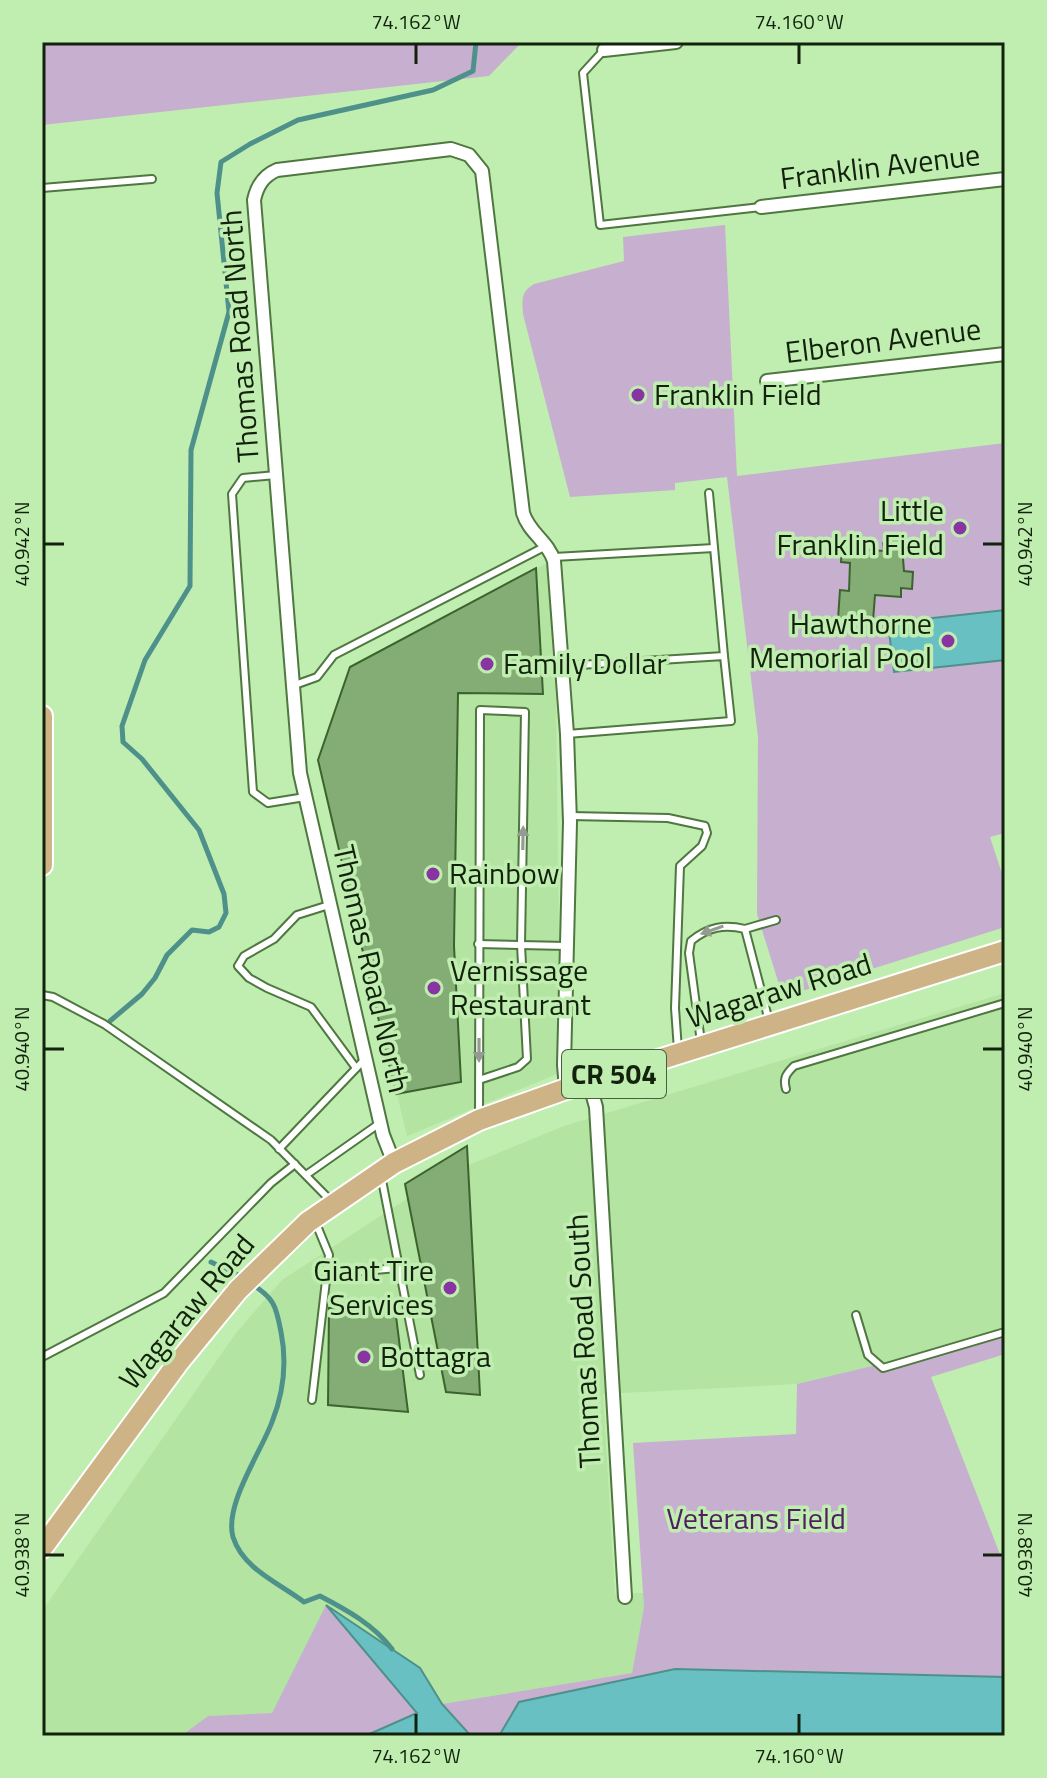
<svg xmlns="http://www.w3.org/2000/svg" width="1047" height="1778" viewBox="0 0 1047 1778" font-family="'Titillium Web',sans-serif">
  <style>
    .built { fill: #b3e4a1 }
    .green { fill: #c7afd0 }
    .water { fill: #68c0c2; stroke: #4e918b; stroke-width: 2 }
    .lines { fill: none; stroke-linecap: round; stroke-linejoin: round }
    .stream { stroke: #4e918b; stroke-width: 5 }
    .building { fill: #83ad74; stroke: #3c632d; stroke-width: 2 }
    .lane-casing { stroke: #4f7740; stroke-width: 10 }
    .street-casing { stroke: #4f7740; stroke-width: 16 }
    .primary-casing { stroke: #fff; stroke-width: 24 }
    .lane { stroke: #fff; stroke-width: 6 }
    .street { stroke: #fff; stroke-width: 12 }
    .primary { stroke: #ceb387; stroke-width: 20 }
    .oneway { fill: #949c92 }
    .ticks { fill: none; stroke: #12220c; stroke-width: 3 }
    .poi-dot { fill: #8834a2; stroke: #c0edb0; stroke-width: 3 }
    .labels { text-anchor: middle; stroke-width: 7; stroke-linejoin: round; paint-order: stroke }
    .shield { fill: #c0edb0; stroke: #465f3d; stroke-width: 2 }
    .shield-label { font-size: 28px; font-weight: bold; fill: #12220c }
    .street-label { font-size: 30px; fill: #12220c; stroke: #c0edb0 }
    .poi-label { font-size: 30px; fill: #12220c; stroke: #c0edb0; text-anchor: start }
    .park-label { font-size: 30px; fill: #4f1f5e; stroke: #c0edb0 }
    .neatline { fill: none; stroke: #12220c; stroke-width: 3 }
    .ticks-label { font-size: 20px; text-anchor: middle; fill: #12220c }
  </style>
  <rect width="100%" height="100%" fill="#c0edb0"/>
  <g class="built">
    <polygon points="547,563 556,698 559,945 557,1074 407,1136 318,760 350,667"/>
    <polygon points="1005,993 1005,1334 797,1384 603,1394 615,1594 643,1593 644,1607 632,1673 442,1704 420,1668 327,1606 272,1713 208,1716 181,1736 42,1736 42,1611 236,1333 282,1280 442,1176 564,1126"/>
  </g>
  <g class="green">
    <polygon points="42,42 522,42 489,76 42,125"/>
    <path d="M725,225l12,251 268,-33v390l-15,4 15,46v44l-222,70 -26,-83 1,-177 -31,-260 -52,6v7l-105,7 -47,-183c-1,-15 -2,-22 11,-30l90,-23 -1,-24z"/>
    <polygon points="1005,1334 1005,1354 931,1377 1005,1567 1005,1677 675,1669 519,1702 499,1736 471,1736 442,1704 632,1673 644,1607 633,1443 796,1434 797,1384"/>
    <polygon points="326,1605 418,1713 365,1736 181,1736 208,1716 272,1713"/>
  </g>
  <g class="water">
    <polygon points="1005,610 1005,660 894,672 888,623"/>
    <polygon points="326,1605 420,1668 442,1704 471,1736 365,1736 417,1713"/>
    <polygon points="675,1669 1005,1677 1005,1736 499,1736 519,1702"/>
  </g>
  <g class="lines">
    <g class="stream">
      <polyline points="110,1021 142,994 155,978 167,955 192,930 209,932 219,927 226,913 224,894 199,830 142,759 123,742 122,726 145,660 190,586 191,450 229,312 217,193 221,162 250,144 298,120 433,90 473,71 476,42"/>
      <polyline points="211,1262 242,1277"/>
      <path d="M250,1283c24,15 26,22 31,49 6,30 2,62 -9,90 -11,30 -48,83 -39,115 10,32 46,46 71,65l16,-6c27,14 54,29 72,53"/>
    </g>
  </g>
  <g class="building">
    <polygon points="901,533 904,571 913,572 912,589 901,588 901,597 875,595 873,621 838,619 840,590 849,591 850,563 841,562 842,548 884,551 883,543"/>
    <polygon points="536,568 543,694 458,693 454,946 461,1082 396,1094 318,760 350,667"/>
    <polygon points="467,1146 480,1395 446,1392 405,1184"/>
    <polygon points="394,1300 408,1412 328,1405 329,1308"/>
  </g>
  <g class="lines">
    <g class="lane-casing">
      <g id="lane">
        <polyline points="604,50 583,73 600,225 761,207"/>
        <polyline points="42,188 152,179"/>
        <polyline points="276,475 243,478 232,494 253,792 268,803 305,797"/>
        <polyline points="709,493 724,656"/>
        <polyline points="554,557 714,548"/>
        <polyline points="563,666 724,656 731,721 567,734"/>
        <polyline points="292,686 317,677 334,655 546,546"/>
        <polyline points="570,816 668,818 705,826 707,833 702,846 680,866 675,1008 678,1050"/>
        <polyline points="329,905 297,915 274,939 244,956 238,966 249,978 267,988 311,1007 356,1068"/>
        <polyline points="745,929 776,920"/>
        <polyline points="478,944 567,946"/>
        <polyline points="42,995 53,997 104,1024 271,1140 331,1201"/>
        <path d="M701,1042l-12,-89 2,-12c17,-14 33,-17 54,-12l24,92"/>
        <polyline points="479,1080 518,1067 527,1059 521,945 525,712 480,710 479,1117"/>
        <path d="M786,1089c-3,-11 0,-15 8,-23l211,-63"/>
        <polyline points="279,1149 365,1059"/>
        <polyline points="306,1175 380,1123"/>
        <polyline points="381,1175 420,1375"/>
        <polyline points="326,1274 398,1268"/>
        <polyline points="856,1315 868,1355 883,1368 1005,1332"/>
        <polyline points="42,1357 164,1293 271,1183 295,1164"/>
        <polyline points="312,1400 329,1255 315,1221"/>
      </g>
    </g>
    <g class="street-casing">
      <g id="street">
        <polyline points="604,50 676,42"/>
        <polyline points="761,207 1005,179"/>
        <polyline points="767,381 1005,354"/>
        <polyline points="589,1082 596,1107 625,1597"/>
        <path d="M394,1163l-11,-28 -83,-362 -46,-573c3,-14 9,-24 23,-30l174,-21 18,6 13,16 41,342c6,20 25,28 31,48l13,173 3,88 -6,243 2,24"/>
      </g>
    </g>
    <g class="primary-casing">
      <g id="primary">
        <polyline points="42,716 42,865"/>
        <polyline points="42,1548 178,1363 238,1290 308,1222 394,1163 479,1120 566,1089 1005,951"/>
      </g>
    </g>
    <use href="#lane" class="lane"/>
    <use href="#street" class="street"/>
    <use href="#primary" class="primary"/>
  </g>
  <defs><path id="oneway-solid" d="M-6-.8H1V-3.2L6.5 0L1 3.2V.8H-6Z" transform="scale(2)"/></defs>
  <g class="oneway">
    <use href="#oneway-solid" transform="translate(523 838) rotate(-89)"/>
    <use href="#oneway-solid" transform="translate(712 930) rotate(161)"/>
    <use href="#oneway-solid" transform="translate(479 1050) rotate(90)"/>
  </g>
  <path class="ticks" d="M416,44v20M799,44v20M44,544h20M983,544h20M44,1049h20M983,1049h20M44,1555h20M983,1555h20M416,1714v20M799,1714v20"/>
  <g class="poi-dot">
    <circle cx="638" cy="395" r="8"/>
    <circle cx="960" cy="528" r="8"/>
    <circle cx="948" cy="641" r="8"/>
    <circle cx="487" cy="664" r="8"/>
    <circle cx="433" cy="874" r="8"/>
    <circle cx="434" cy="988" r="8"/>
    <circle cx="450" cy="1288" r="8"/>
    <circle cx="364" cy="1357" r="8"/>
  </g>
  <g class="labels">
    <rect class="shield" x="562" y="1050" width="104" height="48" rx="6"/>
    <g class="shield-label">
      <text x="614" y="1084">CR 504</text>
    </g>
    <g class="street-label">
      <text transform="translate(880 167) rotate(-7)" y="10">Franklin Avenue</text>
      <text transform="translate(240 336) rotate(-94)" y="10">Thomas Road North</text>
      <text transform="translate(883 341) rotate(-7)" y="10">Elberon Avenue</text>
      <text transform="translate(371 969) rotate(77)" y="10">Thomas Road North</text>
      <text transform="translate(779 991) rotate(-17)" y="10">Wagaraw Road</text>
      <text transform="translate(187 1312) rotate(-50)" y="10">Wagaraw Road</text>
      <text transform="translate(584 1341) rotate(-93)" y="10">Thomas Road South</text>
    </g>
    <g class="poi-label">
      <text x="654" y="405">Franklin Field</text>
      <text x="944" y="521" text-anchor="end">Little<tspan x="944" dy="34">Franklin Field</tspan></text>
      <text x="932" y="634" text-anchor="end">Hawthorne<tspan x="932" dy="34">Memorial Pool</tspan></text>
      <text x="503" y="674">Family Dollar</text>
      <text x="449" y="884">Rainbow</text>
      <text x="450" y="981">Vernissage<tspan x="450" dy="34">Restaurant</tspan></text>
      <text x="434" y="1281" text-anchor="end">Giant Tire<tspan x="434" dy="34">Services</tspan></text>
      <text x="380" y="1367">Bottagra</text>
    </g>
    <g class="park-label">
      <text x="756" y="1529">Veterans Field</text>
    </g>
  </g>
  <rect width="1047" height="1778" fill="none" stroke="#c0edb0" stroke-width="88"/>
  <rect x="44" y="44" width="959" height="1690" class="neatline"/>
  <g class="ticks-label">
    <text x="416" y="29">74.162°W</text>
    <text x="799" y="29">74.160°W</text>
    <text transform="translate(22 544) rotate(-90)" y="7">40.942°N</text>
    <text transform="translate(1025 544) rotate(-90)" y="7">40.942°N</text>
    <text transform="translate(22 1049) rotate(-90)" y="7">40.940°N</text>
    <text transform="translate(1025 1049) rotate(-90)" y="7">40.940°N</text>
    <text transform="translate(22 1555) rotate(-90)" y="7">40.938°N</text>
    <text transform="translate(1025 1555) rotate(-90)" y="7">40.938°N</text>
    <text x="416" y="1763">74.162°W</text>
    <text x="799" y="1763">74.160°W</text>
  </g>
</svg>
